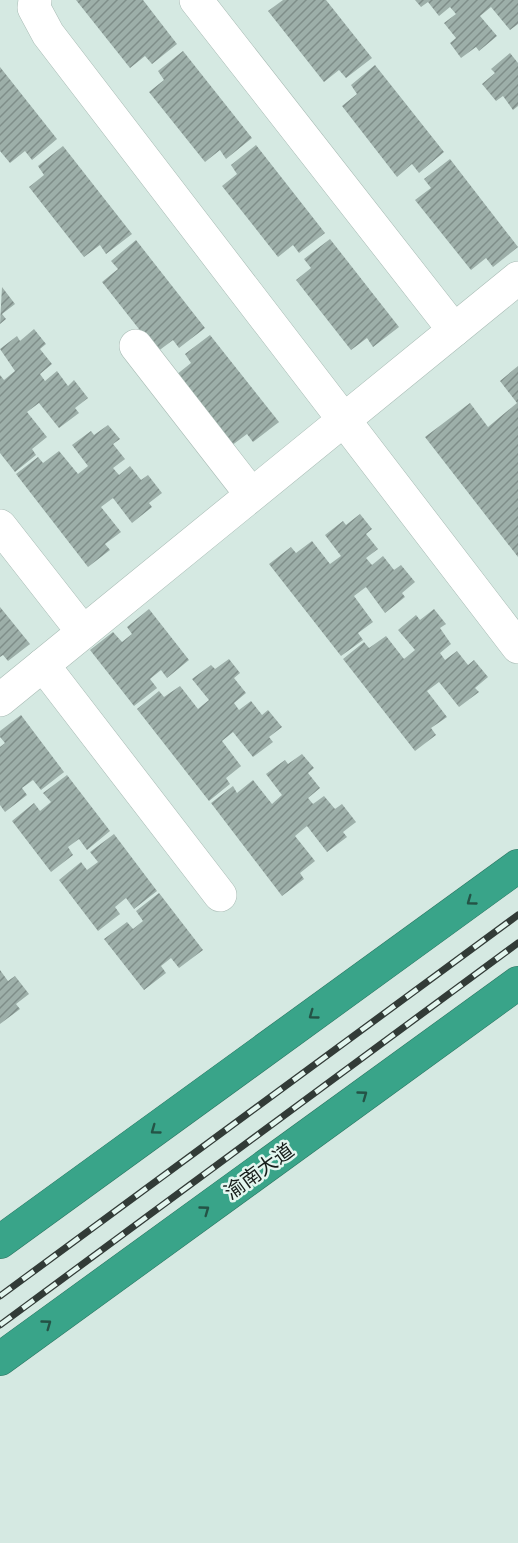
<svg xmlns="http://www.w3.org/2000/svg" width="518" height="1543" viewBox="0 0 518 1543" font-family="Lato,'Noto Sans SC',sans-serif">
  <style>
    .building { fill: url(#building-hatch) }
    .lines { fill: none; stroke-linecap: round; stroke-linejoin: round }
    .street-casing { stroke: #a8bbb4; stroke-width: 34 }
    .highway-casing { stroke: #2d7562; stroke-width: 34 }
    .street { stroke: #fff; stroke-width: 33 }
    .highway { stroke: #39a489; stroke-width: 33 }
    .rail-casing { stroke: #323b37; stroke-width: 7 }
    .rail { stroke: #e3f6ef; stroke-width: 4.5; stroke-dasharray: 14; stroke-linecap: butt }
    .oneway { stroke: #245346 }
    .labels { text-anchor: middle; stroke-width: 5; stroke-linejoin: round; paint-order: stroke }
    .street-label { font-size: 20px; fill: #161d1a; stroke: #e3f6ef }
  </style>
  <defs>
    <pattern id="building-hatch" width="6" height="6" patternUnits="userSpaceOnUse" patternTransform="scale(1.5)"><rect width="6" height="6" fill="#9dafa9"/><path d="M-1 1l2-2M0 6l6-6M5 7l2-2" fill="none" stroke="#7f8e89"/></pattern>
  </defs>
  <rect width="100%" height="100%" fill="#d5e9e2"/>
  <g class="building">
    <polygon points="76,0 143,0 177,44 152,64 145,56 130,68"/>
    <polygon points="283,0 326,0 372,58 346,78 339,70 324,82 268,11"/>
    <polygon points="415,0 518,0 518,24 510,30 491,7 480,16 497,36 479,51 476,47 461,58 450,43 456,38 444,23 456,14 450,7 439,16 428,2 421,7"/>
    <polygon points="183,51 252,138 226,159 220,150 205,162 149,92 164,80 158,71"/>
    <polygon points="510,53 518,63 518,106 513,110 503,96 496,101 482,84 495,73 491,69"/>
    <polygon points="375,65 444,152 419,173 412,164 397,177 342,106 357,94 351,85"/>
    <polygon points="0,67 57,139 32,160 25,151 10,163 0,151"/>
    <polygon points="256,145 325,233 299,253 293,245 278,257 222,186 237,174 231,165"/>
    <polygon points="63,146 132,234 106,254 100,245 84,257 29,187 44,175 38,166"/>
    <polygon points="450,159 518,247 493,267 486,258 471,270 415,200 431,188 424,179"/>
    <polygon points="330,239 399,327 373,347 367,338 351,350 296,280 311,268 304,259"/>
    <polygon points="136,240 205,328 179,348 173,340 157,352 102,282 118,269 111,261"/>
    <polygon points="2,287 15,304 2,314 6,319 0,324"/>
    <polygon points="34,329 46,344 40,349 52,364 40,374 45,381 57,371 68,386 74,380 88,398 75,408 79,413 59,428 39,403 27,412 47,437 32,449 36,455 15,472 0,453 0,375 4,380 15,371 0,349 17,336 20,341"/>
    <polygon points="210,335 279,422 253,442 247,434 231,446 176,375 191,363 185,354"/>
    <polygon points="518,366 518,557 425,437 470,403 488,427 517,403 500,381"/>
    <polygon points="108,425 120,439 113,444 125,459 113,468 119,475 130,466 141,480 148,475 162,493 149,503 152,507 132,523 113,498 101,507 121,532 105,544 110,550 88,567 16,474 38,457 43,463 59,451 78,474 88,466 72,445 91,431 94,435"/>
    <polygon points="360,514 372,529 366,534 378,549 366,558 372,565 383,556 394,570 401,565 415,582 402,593 405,597 385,613 366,587 354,596 373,622 358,633 363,640 341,656 269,564 291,547 296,553 312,541 330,564 341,556 325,535 343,521 346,525"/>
    <polygon points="0,607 30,644 8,661 3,655 0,657"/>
    <polygon points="149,609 189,660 167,678 161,670 150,679 157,688 134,706 90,650 113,632 122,642 132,634 127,627"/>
    <polygon points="434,609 446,624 440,628 451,644 440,653 445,660 457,651 468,665 474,660 488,677 475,688 479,692 459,707 439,682 427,691 447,717 431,728 436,735 415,751 343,659 364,642 369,648 386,636 404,659 415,650 398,630 416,615 420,620"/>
    <polygon points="229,659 240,673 234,678 246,693 234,703 239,710 251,701 262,715 268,710 282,727 269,737 273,742 253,757 233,732 222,741 241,766 226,778 230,784 209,801 137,709 159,691 164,697 180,686 198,709 209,700 192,679 211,665 215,669"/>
    <polygon points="21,715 64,772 41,790 33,780 22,788 27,795 5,812 0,805 0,747 5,743 0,737 0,731"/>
    <polygon points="302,754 314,768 308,773 320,788 308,798 313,804 324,796 335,809 342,804 356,822 343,832 347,837 327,852 307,826 295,836 315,861 300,873 304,879 282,896 211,803 233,786 237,793 253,780 272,804 282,795 266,774 285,760 288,764"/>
    <polygon points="67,775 110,831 87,850 79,839 68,847 73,855 51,872 12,821 34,803 40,811 51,802 43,793"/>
    <polygon points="114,834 157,891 134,909 126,898 115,907 120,914 98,931 59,880 81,862 87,870 98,862 90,852"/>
    <polygon points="159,893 203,950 179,968 171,958 161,966 166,973 144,990 104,939 127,922 133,929 143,921 136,911"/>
    <polygon points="0,970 8,981 15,976 29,994 16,1004 20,1009 0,1024"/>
  </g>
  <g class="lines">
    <g class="street-casing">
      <g id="street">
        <polyline points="35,0 34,8 48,34 518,647"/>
        <polyline points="196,0 454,330"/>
        <polyline points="136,346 251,494"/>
        <polyline points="0,526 83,632"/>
        <polyline points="43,665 220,895"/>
        <polyline points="0,700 518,278"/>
      </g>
    </g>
    <g class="highway-casing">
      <g id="highway">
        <polyline points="0,1242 518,866"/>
        <polyline points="0,1359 518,983"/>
      </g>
    </g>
    <use href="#street" class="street"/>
    <use href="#highway" class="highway"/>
    <g class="rail-casing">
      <g id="rail">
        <polyline points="0,1296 518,915"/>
        <polyline points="0,1325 518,943"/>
      </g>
    </g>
    <use href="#rail" class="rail"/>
  </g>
  <defs><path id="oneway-chevron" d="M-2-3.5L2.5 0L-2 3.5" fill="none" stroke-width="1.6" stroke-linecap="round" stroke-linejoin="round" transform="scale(1.5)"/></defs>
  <g class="oneway">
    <use href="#oneway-chevron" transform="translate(471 901) rotate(144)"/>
    <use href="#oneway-chevron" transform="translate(313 1015) rotate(144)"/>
    <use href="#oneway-chevron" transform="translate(363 1095) rotate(-36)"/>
    <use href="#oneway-chevron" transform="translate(155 1130) rotate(144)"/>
    <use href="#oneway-chevron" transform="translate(205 1210) rotate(-36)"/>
    <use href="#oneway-chevron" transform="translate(47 1324) rotate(-36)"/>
  </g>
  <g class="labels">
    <g class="street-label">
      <text transform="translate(259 1171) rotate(-36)" y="7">渝南大道</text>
    </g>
  </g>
</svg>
